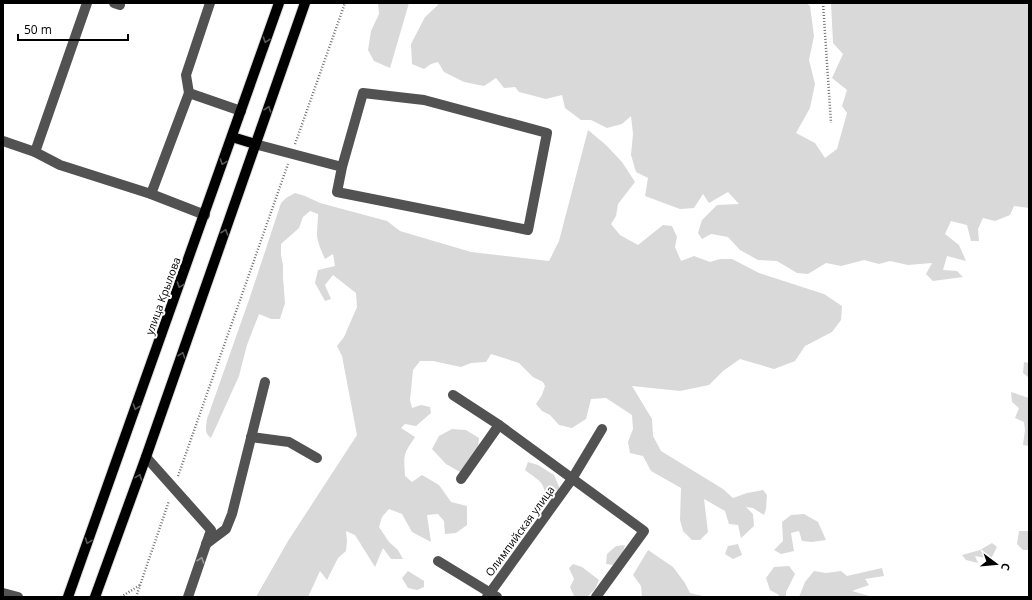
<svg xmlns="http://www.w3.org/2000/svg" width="1032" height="600" viewBox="0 0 1032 600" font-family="'Open Sans',sans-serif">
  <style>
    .green { fill: #d9d9d9 }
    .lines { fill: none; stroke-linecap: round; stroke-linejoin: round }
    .major-casing { stroke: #dbdbdb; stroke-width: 12 }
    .path { stroke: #747474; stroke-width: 2.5; stroke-dasharray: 1 2; stroke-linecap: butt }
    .minor { stroke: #525252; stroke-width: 10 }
    .major { stroke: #000; stroke-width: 10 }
    .oneway { stroke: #595959 }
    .oneway2 { stroke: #979797 }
    .labels { text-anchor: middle; stroke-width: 4; stroke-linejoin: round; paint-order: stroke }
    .street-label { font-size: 11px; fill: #000; stroke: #fff }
  </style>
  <rect width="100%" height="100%" fill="#fff"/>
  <g class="green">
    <polygon points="378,3 409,3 390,68 374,61 368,50 371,31 379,14"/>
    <polygon points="437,3 806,3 810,6 814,36 809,60 815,84 810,108 796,133 815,143 825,158 837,149 847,113 842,106 847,90 832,78 843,54 833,43 831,3 1029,3 1029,208 1014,206 1010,215 995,221 983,218 978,229 979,241 971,241 967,225 951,221 945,234 959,245 966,261 947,256 943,270 957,271 963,277 933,281 926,274 932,263 908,265 890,261 879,264 864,260 841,266 826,263 808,274 797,273 777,261 758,260 740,250 728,237 711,234 702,239 698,233 702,220 717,205 739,204 728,192 709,203 703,194 694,208 680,209 645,196 648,178 636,172 631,155 633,134 631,116 622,124 607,128 591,120 581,120 565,108 562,95 546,99 519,92 515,87 504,88 496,78 484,86 464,82 444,72 438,62 431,64 424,69 412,64 411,44 425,17 438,5"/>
    <path d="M588,130l18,15 16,17 13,20 -17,22 -2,12 -5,8 9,11 18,10 25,-20 9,1 5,11 -2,10 6,14 13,-5 16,6 10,-3h12l27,14 65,21 18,12 -1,14 -9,12 -27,14 -10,15 -21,8 -34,-10 -17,12 -14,14 -29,6 -48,-5 20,33 1,17 8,15 62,38 10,9 14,-5 16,-3 4,5 -1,14 -2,6 -11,-7 -7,-1 7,7 1,12 -13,12 -3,-13 -9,-1 -4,-13 -21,-12 4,33 -8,8h-8l-9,-9 -3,-11 1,-32 -30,-17 -8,-15 -13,-3 -2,-11 5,-13 -1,-14 -26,-17 -15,1 -5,20 -14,9 -13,-3 -9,-10 -8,-4 -6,-7 6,-9 3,-9 -2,-4 -10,-5 -14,-14 -28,-9 -5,8 -15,1 -10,4 -28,-6h-13l-7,9 -3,30 2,8 9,-3 9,2 1,6 -15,13 -11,-2 -4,4 14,9c-2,4 -5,7 -7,11 -6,8 -3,19 -3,28l7,6 10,-7 17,10 12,17 16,4v19l-11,8 -11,1 -1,-13 -6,-7 -11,1 4,27 -19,-10 -10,-18 -13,-5 -7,8 -3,10 10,15 9,8 5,9h-12l-8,-11 -8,19 -20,-32 -9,-4 1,10 -1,10 -8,7 -11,22 -7,-9 -12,26h-52l32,-56 69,-106 -15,-79 -5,-10 7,-9 13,-30 -1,-14 -23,-18 -8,10 6,14 -6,2 -10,-18 3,-13 17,-4 -2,-12 -8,5c-3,-7 -8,-17 -8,-25 0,-6 1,-13 1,-20l-8,-3 -7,6 -4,11 -18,16v11l2,10v13l2,25 -5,16h-9l-12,-5 -12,31 -8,31 -28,62c-7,-5 -5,-11 -4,-19l43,-122 31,-94 5,-5 9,-5 10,3 15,7 67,18 13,10 71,21 78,9 10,-20z"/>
    <polygon points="1024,362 1029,363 1029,378 1023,373"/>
    <polygon points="1011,392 1029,398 1029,446 1023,445 1025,430 1024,422 1015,418 1019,408 1012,402"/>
    <polygon points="452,429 466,430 479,438 478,449 460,472 446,464 432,449 439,436"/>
    <path d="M528,462l10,3 16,10 6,14 -9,14 -7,-1c-2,-4 1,-8 0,-13 -2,-9 -12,-13 -19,-19z"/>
    <polygon points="804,514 818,522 826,540 812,542 802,541 799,531 791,533 794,551 781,554 774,550 783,541 782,522 791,515"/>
    <polygon points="1019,531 1029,531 1029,550 1023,550 1017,544"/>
    <polygon points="992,543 997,547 991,559 975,556 978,563 966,560 962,555 980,550"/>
    <polygon points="738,544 742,555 733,559 725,554 728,546"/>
    <polygon points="625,545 623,552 613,565 606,564 607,554 616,546"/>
    <polygon points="648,550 673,567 685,583 690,593 707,597 642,597 641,586 633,575"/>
    <polygon points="573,564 582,567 599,580 595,589 587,597 574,596 570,587 574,579 569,568"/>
    <polygon points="789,566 795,574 786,592 786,597 778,597 779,595 770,590 766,578 774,567"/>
    <polygon points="882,568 884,576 865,579 869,585 852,591 873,597 799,597 805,582 814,571 826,573 841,571 847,576"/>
    <polygon points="408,571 424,581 424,587 417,590 408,588 402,578"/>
  </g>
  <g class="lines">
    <g class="major-casing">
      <g id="major">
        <polyline points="232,137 255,144"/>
        <polyline points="68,597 279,3"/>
        <polyline points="95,597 146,457 305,3"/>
      </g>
    </g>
    <g class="path">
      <polyline points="823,3 831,123"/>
      <polyline points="295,144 345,3"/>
      <polyline points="178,476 288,164"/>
      <polyline points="121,597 140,585"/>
      <polyline points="136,597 169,501"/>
    </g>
    <g class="minor">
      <polyline points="114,3 120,5"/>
      <polyline points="210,3 186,75 189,93 241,111"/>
      <polyline points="3,141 35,152 60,165 151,194 189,93"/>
      <polyline points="255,144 342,167 337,192 528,230 547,133 424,100 363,93 342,167"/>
      <polyline points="35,152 87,3"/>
      <polyline points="151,194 205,215"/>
      <polyline points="453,395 499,425 644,531 596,597"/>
      <polyline points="251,437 289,442 317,458"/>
      <polyline points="146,457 211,530 188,597"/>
      <polyline points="461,479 499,425"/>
      <polyline points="206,544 226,529 232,514 265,382"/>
      <polyline points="438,561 497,597"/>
      <polyline points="3,593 18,597"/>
      <polyline points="487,597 572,479 602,429"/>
    </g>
    <use href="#major" class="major"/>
  </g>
  <defs><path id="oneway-chevron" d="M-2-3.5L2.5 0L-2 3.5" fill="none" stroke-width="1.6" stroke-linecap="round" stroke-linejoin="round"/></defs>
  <g class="oneway">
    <use href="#oneway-chevron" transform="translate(266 40) rotate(109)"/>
    <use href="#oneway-chevron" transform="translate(268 109) rotate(-71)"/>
    <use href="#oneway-chevron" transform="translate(223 162) rotate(110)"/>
    <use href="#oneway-chevron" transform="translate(225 232) rotate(-71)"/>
    <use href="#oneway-chevron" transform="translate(180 285) rotate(110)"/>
    <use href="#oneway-chevron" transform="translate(182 355) rotate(-71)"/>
    <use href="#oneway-chevron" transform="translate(136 407) rotate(109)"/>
    <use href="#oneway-chevron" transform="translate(139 477) rotate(-70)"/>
    <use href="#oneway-chevron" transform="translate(88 541) rotate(110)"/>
  </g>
  <use class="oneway2" href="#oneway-chevron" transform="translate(201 560) rotate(-71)"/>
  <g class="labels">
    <g class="street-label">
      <text transform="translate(163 296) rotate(-70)" y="4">улица Крылова</text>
      <text transform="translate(520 531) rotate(-54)" y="4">Олимпийская улица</text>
    </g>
  </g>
  <rect width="1032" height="600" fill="none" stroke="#000000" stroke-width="8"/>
  <g transform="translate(996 564) rotate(106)" stroke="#ffffff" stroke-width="3" paint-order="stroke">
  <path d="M0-3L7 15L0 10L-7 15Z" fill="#000000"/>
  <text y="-6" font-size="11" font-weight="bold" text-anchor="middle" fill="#000000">С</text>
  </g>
  <path d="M18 34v6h110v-6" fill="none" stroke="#000000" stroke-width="2"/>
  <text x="24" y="34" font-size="12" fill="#000000" stroke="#ffffff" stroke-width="3" paint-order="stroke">50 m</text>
</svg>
